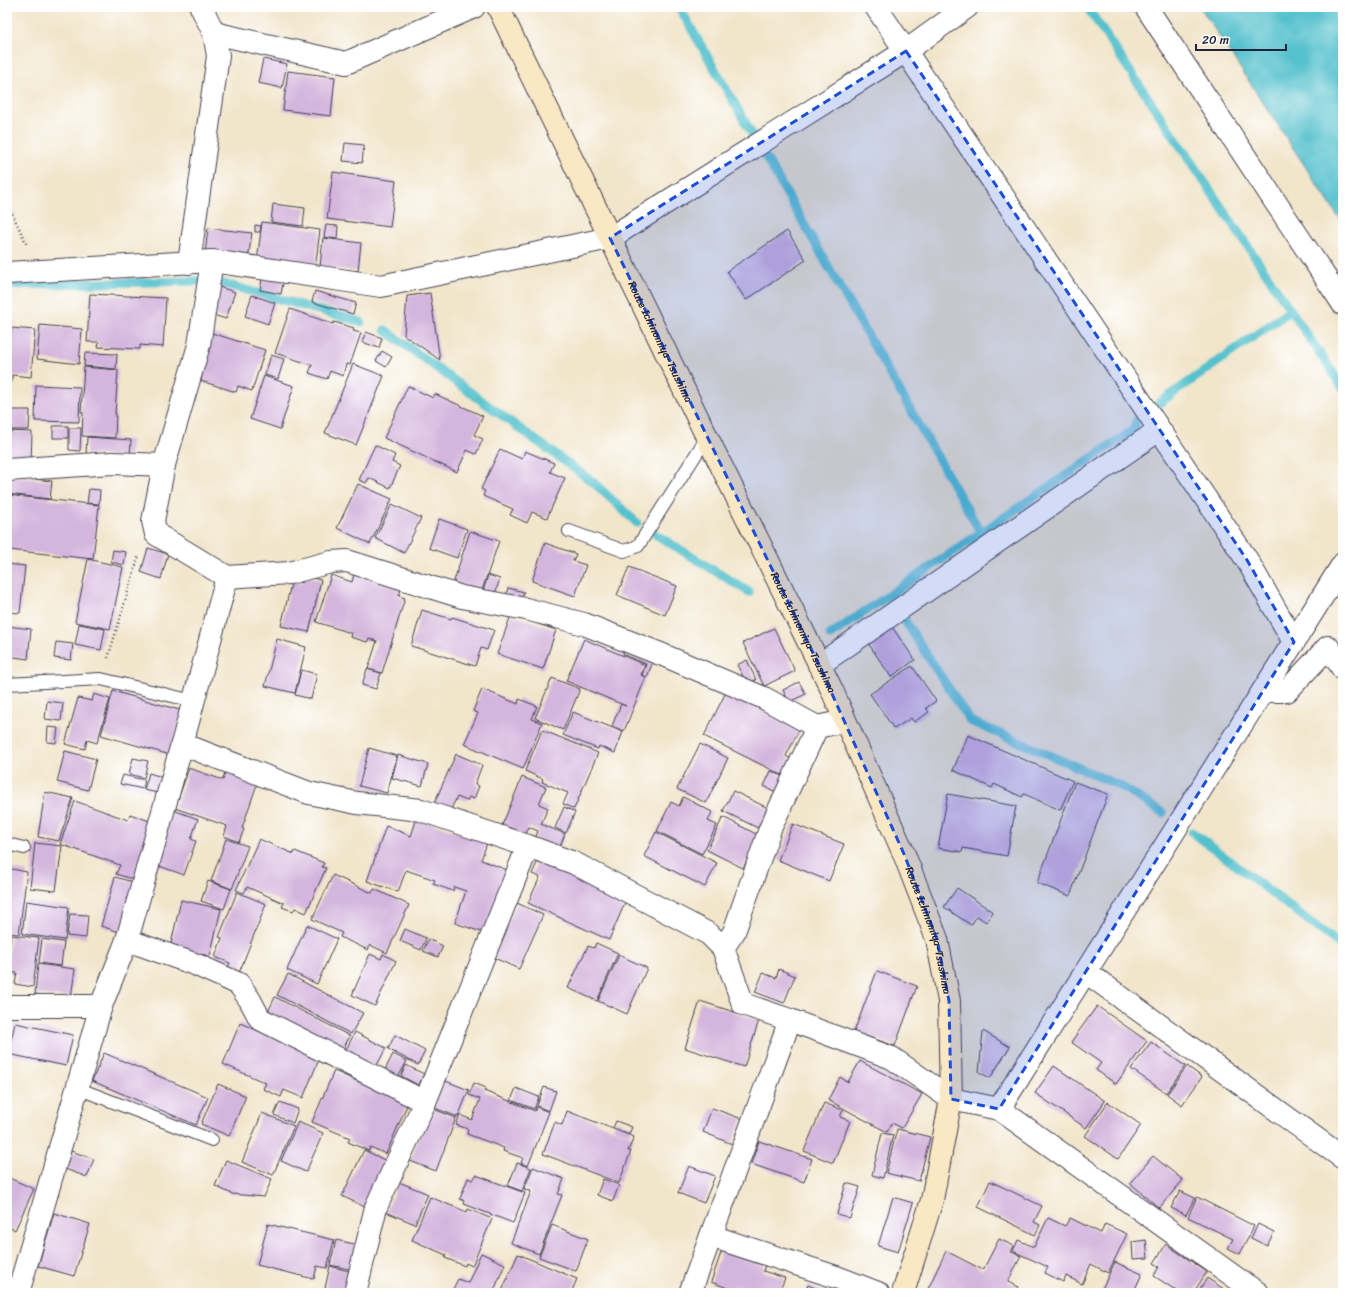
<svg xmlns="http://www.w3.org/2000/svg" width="1350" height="1300" viewBox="0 0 1350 1300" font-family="Sriracha,sans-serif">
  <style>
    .water { fill: #55c1cd; stroke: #3c7284 }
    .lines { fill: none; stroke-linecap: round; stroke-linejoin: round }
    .stream { stroke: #55c1cd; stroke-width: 9 }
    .building { fill: #d4b5dd }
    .service-casing { stroke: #413f50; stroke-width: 14 }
    .minor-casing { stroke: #413f50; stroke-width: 24 }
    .secondary-casing { stroke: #413f50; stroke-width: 24 }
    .path { stroke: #413f50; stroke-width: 2.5; stroke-dasharray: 1 3; stroke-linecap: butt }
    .service { stroke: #fff; stroke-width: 12 }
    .minor { stroke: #fff; stroke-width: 22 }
    .secondary { stroke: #fae7c3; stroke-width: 22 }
    .marked { fill: #1d4ed8; fill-opacity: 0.2; stroke: #1d4ed8; stroke-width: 3; stroke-dasharray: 8 5; stroke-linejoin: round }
    .labels { text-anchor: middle; stroke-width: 3; stroke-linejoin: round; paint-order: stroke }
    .street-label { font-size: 11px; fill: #22223b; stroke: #fff }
  </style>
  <rect width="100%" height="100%" fill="#fff"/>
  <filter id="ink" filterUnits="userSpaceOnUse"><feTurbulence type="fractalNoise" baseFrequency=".025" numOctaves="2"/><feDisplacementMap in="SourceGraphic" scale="8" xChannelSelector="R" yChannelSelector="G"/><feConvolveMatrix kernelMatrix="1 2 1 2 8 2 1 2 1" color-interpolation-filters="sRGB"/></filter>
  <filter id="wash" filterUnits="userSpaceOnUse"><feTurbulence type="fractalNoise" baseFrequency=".012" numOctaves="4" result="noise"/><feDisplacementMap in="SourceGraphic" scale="16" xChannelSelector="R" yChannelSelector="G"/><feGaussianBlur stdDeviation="0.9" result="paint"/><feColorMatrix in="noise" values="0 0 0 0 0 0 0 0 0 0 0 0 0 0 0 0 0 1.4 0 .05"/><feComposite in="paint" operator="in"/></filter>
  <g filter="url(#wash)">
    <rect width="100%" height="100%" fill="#f1e5ca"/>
    <polygon class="water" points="1200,7 1331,7 1343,25 1343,224"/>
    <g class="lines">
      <g class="stream">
        <polyline points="679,7 752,134"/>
        <polyline points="1087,7 1343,388"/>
        <polyline points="765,156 981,533"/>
        <polyline points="218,282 361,322"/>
        <polyline points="7,285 200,281"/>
        <polyline points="385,330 593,482 637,523"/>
        <polyline points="1158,404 1291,310"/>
        <polyline points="655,534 749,592"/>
        <polyline points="903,618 970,721 1100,777 1122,787 1163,813"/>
        <polyline points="830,635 1133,430 1137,419"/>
        <polyline points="1192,832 1343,947"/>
      </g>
    </g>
    <g id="blocks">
      <g class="building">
        <polygon points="263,59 287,64 282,88 258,83"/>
        <polygon points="288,71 335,77 331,116 283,110"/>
        <polygon points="345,143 364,145 362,163 343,161"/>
        <polygon points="333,172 396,181 390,227 327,219"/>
        <polygon points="273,204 305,208 303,226 271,222"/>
        <polygon points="262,222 320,230 315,269 257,262"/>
        <polygon points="255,225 261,226 260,232 255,232"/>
        <polygon points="326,225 338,226 337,239 324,237"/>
        <polygon points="208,228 252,233 248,259 205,254"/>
        <polygon points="787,231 806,260 746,300 727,271"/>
        <polygon points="323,238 361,243 358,271 320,267"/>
        <polygon points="263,274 284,278 281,294 260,290"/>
        <polygon points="219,287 235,292 226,319 210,314"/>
        <polygon points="315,291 356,303 353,314 312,302"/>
        <polygon points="430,293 440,360 404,335 407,296"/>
        <polygon points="90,294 166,298 163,347 140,345 140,349 98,347 99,342 87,342"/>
        <polygon points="252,295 275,303 268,324 245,316"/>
        <polygon points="290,309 333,324 334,322 354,328 353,331 361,333 350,365 346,364 343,376 330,371 327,379 309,373 312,365 275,353"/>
        <polygon points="40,325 82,329 79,364 37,359"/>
        <polygon points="11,328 35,330 31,377 12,375 12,382 7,382 7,331 11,332"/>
        <polygon points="366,332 382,338 379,348 362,342"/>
        <polygon points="212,333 265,350 252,391 238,386 236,392 201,381 202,375 199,374"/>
        <polygon points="382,351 392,357 386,367 376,361"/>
        <polygon points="85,353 117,354 116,369 84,366"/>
        <polygon points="271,355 284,359 278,379 265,375"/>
        <polygon points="353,364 384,376 356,445 325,433"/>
        <polygon points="84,367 118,370 115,414 116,414 115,438 82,436 83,412 81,412"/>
        <polygon points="264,376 294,386 280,429 250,419"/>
        <polygon points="36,385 80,387 79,422 35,421"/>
        <polygon points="408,386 433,398 435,394 483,416 474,435 483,439 476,454 467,450 457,472 384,438"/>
        <polygon points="8,410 30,410 29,430 7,430"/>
        <rect x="53" y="426" width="15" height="12"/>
        <polygon points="69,428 81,428 80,451 69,450"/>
        <polygon points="7,431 32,432 31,464 7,463"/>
        <polygon points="87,437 131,440 130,457 86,454"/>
        <polygon points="375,445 395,455 392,462 400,466 390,488 369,478 366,483 359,480"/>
        <polygon points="500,449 522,459 525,451 554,463 550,472 565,478 547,518 532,512 527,523 510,515 513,509 483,496 485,491 481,489"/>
        <polygon points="7,476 52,481 50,499 7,494"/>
        <polygon points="358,484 392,499 370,544 337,528"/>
        <polygon points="89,489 100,490 99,504 87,503"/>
        <polygon points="7,495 99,505 93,559 9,550 8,561 7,561"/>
        <polygon points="392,504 421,518 404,553 375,538"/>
        <polygon points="439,519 467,529 457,558 429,548"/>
        <polygon points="470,531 499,541 481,593 453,584"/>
        <polygon points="545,543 576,554 573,561 586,565 575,596 532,581"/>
        <polygon points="148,548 168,554 161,579 141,572"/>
        <polygon points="113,550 126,552 124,565 111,562"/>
        <polygon points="88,559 123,567 110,629 75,622"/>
        <polygon points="7,564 25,566 20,613 7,612"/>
        <polygon points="629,567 677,586 665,615 617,595"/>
        <polygon points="354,574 401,589 399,596 405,598 382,673 368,669 377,641 369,639 367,642 350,637 351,633 316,622 331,575 352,582"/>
        <polygon points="488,575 500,579 494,596 483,592"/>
        <polygon points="304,576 321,580 309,632 281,626 292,580 302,583"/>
        <polygon points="508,588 524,592 520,604 505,600"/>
        <polygon points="422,610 451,619 452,617 494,630 487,650 481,648 475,666 411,646"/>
        <polygon points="511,615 556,630 543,669 497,654"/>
        <polygon points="79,624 105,629 101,650 75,645"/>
        <polygon points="7,626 31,629 28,659 7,656"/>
        <polygon points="892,627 915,660 891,677 868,643"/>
        <polygon points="774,628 795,671 764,686 743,643"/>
        <polygon points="277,639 306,647 295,693 265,686"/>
        <polygon points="584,639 645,665 641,675 646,677 624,731 612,726 621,704 626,706 566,681"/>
        <polygon points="56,642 73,644 71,660 54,658"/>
        <polygon points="626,648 654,659 647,677 642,675 646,664 623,654"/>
        <polygon points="747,660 756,680 747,684 737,665"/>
        <polygon points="912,666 936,701 926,708 929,712 914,722 911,718 894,729 870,694"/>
        <polygon points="367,669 381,673 376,689 362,685"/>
        <polygon points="301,670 317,674 311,699 295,695"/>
        <polygon points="552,678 580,689 563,730 535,718"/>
        <polygon points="799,682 806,694 789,702 783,690"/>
        <polygon points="482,689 518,704 519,699 537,706 532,719 542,723 523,769 464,744 478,713 473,711"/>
        <polygon points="113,691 183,711 170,755 101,735"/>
        <polygon points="726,692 800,728 786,756 794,761 786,777 704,736"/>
        <polygon points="94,694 110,699 97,743 87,740 85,749 65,744 78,698 92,701"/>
        <polygon points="47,701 63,703 61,721 45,719"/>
        <polygon points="573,712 623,732 615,753 599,746 598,749 563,735"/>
        <polygon points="48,727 58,728 56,743 47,742"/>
        <polygon points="542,730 598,753 574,809 563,804 568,793 542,782 543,779 525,771"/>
        <polygon points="968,735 1073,781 1060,810 1024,794 1022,797 994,784 992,788 953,770"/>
        <polygon points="700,744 728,758 706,803 677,789"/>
        <polygon points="369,748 397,756 387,793 359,786"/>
        <polygon points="65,751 96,759 88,790 57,782"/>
        <polygon points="456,754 482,765 475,784 479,786 474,799 469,797 467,801 457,797 449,813 433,806"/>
        <polygon points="398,755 428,764 422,786 392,778"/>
        <polygon points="133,758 148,761 144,778 129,774"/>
        <polygon points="189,768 223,780 225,772 257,784 242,828 244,829 239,842 224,836 227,826 175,808"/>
        <polygon points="771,771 786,778 778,793 764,786"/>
        <polygon points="149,773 162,777 158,793 144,790"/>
        <polygon points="123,775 145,780 143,789 120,784"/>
        <polygon points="522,777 546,787 539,804 548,808 541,824 565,834 559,849 535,839 538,831 529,827 524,838 501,828"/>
        <polygon points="1075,782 1108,794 1070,896 1037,883"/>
        <polygon points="733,791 772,810 762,830 723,811"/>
        <polygon points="45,792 73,798 59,841 38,837"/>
        <polygon points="948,794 1016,806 1007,856 963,848 962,852 938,848"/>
        <polygon points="683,797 712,812 708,821 717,825 702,854 657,831 671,802 679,806"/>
        <polygon points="75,801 128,820 130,814 155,823 135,880 116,874 120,865 60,844"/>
        <polygon points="564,807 575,812 566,833 555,828"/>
        <polygon points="173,810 198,819 191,839 196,841 184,875 154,864"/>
        <polygon points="723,817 760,836 743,868 707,850"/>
        <polygon points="417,818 487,843 481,860 510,871 487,934 455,923 466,891 454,887 453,891 433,884 435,880 406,870 398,892 367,881 386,826 411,836"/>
        <polygon points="793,824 844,844 829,881 778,860"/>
        <polygon points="656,832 717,863 705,887 644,856"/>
        <polygon points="226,839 248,846 232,889 211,881"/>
        <polygon points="259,839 294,854 295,851 324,863 322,867 326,868 306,913 295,908 293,911 282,907 284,903 247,887 244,893 236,890"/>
        <polygon points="35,843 62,846 56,891 30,888"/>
        <polygon points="539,858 627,898 609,940 528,903 540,877 532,874"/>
        <polygon points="7,868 27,872 19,934 7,933"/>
        <polygon points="333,875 372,893 374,889 409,905 387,953 370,945 368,950 340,937 342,933 312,919"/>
        <polygon points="115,877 136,883 122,933 101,926"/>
        <polygon points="208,881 231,889 224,909 201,901"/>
        <polygon points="957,888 993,912 986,922 977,916 971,925 944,907"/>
        <polygon points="237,892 266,904 239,973 227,969 230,963 215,957 222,938 219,937"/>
        <polygon points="181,900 221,909 210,956 170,948"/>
        <polygon points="26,901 69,907 65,940 22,934"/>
        <polygon points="517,903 543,915 519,969 492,957"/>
        <polygon points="70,914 88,915 86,938 67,936"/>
        <polygon points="307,925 337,939 317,984 287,970"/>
        <polygon points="405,929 426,938 421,950 400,941"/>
        <polygon points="11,935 39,938 33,987 15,984 17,973 7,972"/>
        <polygon points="42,939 64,942 61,966 39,963"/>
        <polygon points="428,939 443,946 438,957 423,951"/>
        <polygon points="596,943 618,953 597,1001 568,988 588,946 594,948"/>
        <polygon points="370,954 381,959 383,954 396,961 375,1006 352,995"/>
        <polygon points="619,955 647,968 627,1014 598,1001"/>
        <polygon points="38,964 75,969 71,998 35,994"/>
        <polygon points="779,969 795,976 784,1003 755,992 763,973 776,978"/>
        <polygon points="877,971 917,986 895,1046 854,1032"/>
        <polygon points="288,974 363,1013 351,1034 277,995"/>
        <polygon points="275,997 350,1036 341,1053 267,1014"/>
        <polygon points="700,1001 759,1020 744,1067 685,1048"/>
        <polygon points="1097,1006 1147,1041 1116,1084 1096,1070 1101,1063 1071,1042"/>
        <polygon points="15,1023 73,1035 66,1066 8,1054"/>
        <polygon points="240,1023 320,1057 303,1098 284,1090 281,1097 263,1089 266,1083 223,1064"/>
        <polygon points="983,1031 1010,1047 990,1078 979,1072"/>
        <polygon points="355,1032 386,1048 376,1067 345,1052"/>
        <polygon points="395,1035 425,1051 418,1065 388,1049"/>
        <polygon points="1151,1042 1185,1066 1166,1093 1131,1069"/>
        <polygon points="104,1053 208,1097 196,1125 92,1081"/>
        <polygon points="393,1054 407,1061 397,1079 384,1072"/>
        <polygon points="860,1061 922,1094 902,1128 892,1123 887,1132 828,1100 840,1077 848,1082"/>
        <polygon points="406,1065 424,1074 418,1085 401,1076"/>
        <polygon points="1054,1066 1105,1101 1086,1128 1035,1093"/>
        <polygon points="1187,1066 1202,1077 1182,1105 1167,1094"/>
        <polygon points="334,1071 408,1103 386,1154 370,1147 369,1151 348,1142 350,1138 312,1122"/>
        <polygon points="443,1080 469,1090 458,1117 432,1107"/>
        <polygon points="474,1083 486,1088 484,1091 535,1111 536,1107 549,1112 528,1166 521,1163 523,1158 503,1151 504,1148 467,1134 468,1129 456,1125 460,1115 472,1120 480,1099 469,1095"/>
        <polygon points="218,1084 246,1096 229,1136 201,1124"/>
        <polygon points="544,1087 556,1091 549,1111 537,1106"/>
        <polygon points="516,1088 539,1097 534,1109 511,1100"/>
        <polygon points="280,1102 298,1109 293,1123 274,1115"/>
        <polygon points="1108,1102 1141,1125 1118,1159 1085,1136"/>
        <polygon points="824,1103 843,1110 840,1117 850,1121 833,1163 804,1151"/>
        <polygon points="431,1108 456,1118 436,1171 410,1161"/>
        <polygon points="712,1108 742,1119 732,1144 703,1132"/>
        <polygon points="567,1111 634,1137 628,1151 631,1151 619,1183 543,1154 555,1122 562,1125"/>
        <polygon points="262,1113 294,1126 273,1175 242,1162"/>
        <polygon points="616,1121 632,1127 629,1134 613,1128"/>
        <polygon points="298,1122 323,1133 306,1172 281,1161"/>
        <polygon points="897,1129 930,1137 919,1181 886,1173"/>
        <polygon points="882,1133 893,1135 883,1178 872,1175"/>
        <polygon points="759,1141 812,1159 804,1182 751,1164"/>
        <polygon points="364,1150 391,1163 369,1209 342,1196"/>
        <polygon points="71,1151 94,1159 87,1177 65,1169"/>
        <polygon points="1153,1156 1183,1180 1159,1208 1130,1183"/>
        <polygon points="226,1160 272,1179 264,1197 232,1194 215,1186"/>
        <polygon points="517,1163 531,1168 522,1191 508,1186"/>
        <polygon points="689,1166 715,1176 704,1203 678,1193"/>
        <polygon points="533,1167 564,1179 558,1194 562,1195 539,1254 511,1243 531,1191 524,1189"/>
        <polygon points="476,1175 525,1193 513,1223 464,1204 465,1201 460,1199 468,1178 473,1180"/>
        <polygon points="7,1177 34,1189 15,1230 7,1226"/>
        <polygon points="603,1179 619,1185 613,1201 597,1195"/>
        <polygon points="990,1181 1042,1206 1034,1222 1040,1225 1035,1235 978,1207"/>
        <polygon points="399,1182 428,1194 415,1224 386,1212"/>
        <polygon points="846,1183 860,1187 850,1218 837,1214"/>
        <polygon points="1180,1191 1195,1198 1186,1215 1171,1208"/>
        <polygon points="430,1197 467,1212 468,1209 492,1219 472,1266 466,1263 465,1266 445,1258 446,1255 412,1240"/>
        <polygon points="893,1197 913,1203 898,1252 878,1246"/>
        <polygon points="1197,1197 1254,1226 1240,1254 1228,1248 1233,1239 1188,1217"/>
        <polygon points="54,1213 90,1224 74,1276 38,1266"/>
        <polygon points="1048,1218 1065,1226 1070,1218 1101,1233 1105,1224 1127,1234 1108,1273 1091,1264 1082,1284 1066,1276 1063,1282 1045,1273 1048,1267 1013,1251 1018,1240 1034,1247"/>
        <polygon points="268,1224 334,1240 327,1268 317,1266 314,1279 257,1265"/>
        <polygon points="1258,1224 1274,1232 1267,1246 1251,1238"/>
        <polygon points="552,1225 588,1239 576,1271 539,1257"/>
        <polygon points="999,1239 1014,1246 1011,1252 1021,1256 1008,1282 1019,1287 1016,1293 926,1293 946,1251 983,1270"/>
        <polygon points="336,1240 359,1245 353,1270 330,1265"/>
        <polygon points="1146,1240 1148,1258 1133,1259 1132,1242"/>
        <polygon points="1166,1244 1207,1272 1193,1293 1180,1293 1154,1276 1159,1267 1154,1263"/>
        <polygon points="722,1250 765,1265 763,1271 785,1278 779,1293 742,1293 711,1282"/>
        <polygon points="481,1253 505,1264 493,1293 451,1293 458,1279 468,1283"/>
        <polygon points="518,1254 577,1279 571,1293 501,1293"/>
        <polygon points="1115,1262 1142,1274 1133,1293 1100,1293"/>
        <polygon points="330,1266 352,1272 344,1293 325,1288"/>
        <polygon points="1207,1278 1230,1293 1197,1293"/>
        <polygon points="808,1285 827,1293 805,1293"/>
      </g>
    </g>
  </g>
  <g filter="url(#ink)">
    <use href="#blocks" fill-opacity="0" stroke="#413f50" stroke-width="1"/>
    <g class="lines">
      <g class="service-casing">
        <g id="service">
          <polyline points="569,531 624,551 638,546 707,437"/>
          <polyline points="7,684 101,679 193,701"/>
          <polyline points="7,844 24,848"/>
          <polyline points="77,1088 212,1140"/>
        </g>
      </g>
      <g class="minor-casing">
        <g id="minor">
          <polyline points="876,7 1247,560 1294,642"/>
          <polyline points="1146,7 1343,304"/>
          <polyline points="214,33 346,63 474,7"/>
          <polyline points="212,261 199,345 164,465 153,521 156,534 227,577 182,744 309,793 357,803 421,810 528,846 574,863 709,934 723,948 743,1004 790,1020 892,1058 951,1099 999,1109 1246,1285 1258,1293"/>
          <polyline points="189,263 218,56 214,33 201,7"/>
          <polyline points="7,273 212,261 381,286 610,238 906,51 967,7"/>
          <polyline points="7,470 112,463 164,465"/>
          <polyline points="227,577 289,573 331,562 347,561 462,597 526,609 584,624 663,655 764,698 817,727"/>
          <polyline points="819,665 1159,430"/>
          <polyline points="1263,691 1287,691 1328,647 1343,669"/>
          <polyline points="127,940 197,965 239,984 250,1000 260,1019 425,1102"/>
          <polyline points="723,948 734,932 770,829 817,727 845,721"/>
          <polyline points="1086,972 1343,1158"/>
          <polyline points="7,1006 101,1006"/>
          <polyline points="999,1109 1343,564"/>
          <polyline points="711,1236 839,1278 878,1293"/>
          <polyline points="18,1293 101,1006 127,940 182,744"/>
          <polyline points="355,1293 376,1207 425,1102 528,846"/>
          <polyline points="690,1293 790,1020"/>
        </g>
      </g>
      <g class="secondary-casing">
        <g id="secondary">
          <path id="s1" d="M498,7l209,430 124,251 73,166 33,85 12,62 2,98 -19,101 -29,93"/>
        </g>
      </g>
      <g class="path">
        <polyline points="7,203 27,245"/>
        <polyline points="108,658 139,555"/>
      </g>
      <use href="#service" class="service"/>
      <use href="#minor" class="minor"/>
      <use href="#secondary" class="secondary"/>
    </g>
  </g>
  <path class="marked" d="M906,51l341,509 47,82 -295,467 -48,-10 -2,-98 -12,-62 -33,-85 -85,-189 -209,-427z"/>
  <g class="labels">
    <g class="street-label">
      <text dy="4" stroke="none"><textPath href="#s1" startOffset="372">Route Ichinomiya-Tsushima</textPath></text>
      <text dy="4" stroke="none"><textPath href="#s1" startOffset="696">Route Ichinomiya-Tsushima</textPath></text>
      <text dy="4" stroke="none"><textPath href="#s1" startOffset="1020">Route Ichinomiya-Tsushima</textPath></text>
    </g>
  </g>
  <rect width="1350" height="1300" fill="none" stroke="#fff" stroke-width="24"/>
  <path d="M1196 44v6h90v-6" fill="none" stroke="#22223b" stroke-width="2"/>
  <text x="1202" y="44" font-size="12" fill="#22223b" stroke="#ffffff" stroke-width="3" paint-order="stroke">20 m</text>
</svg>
